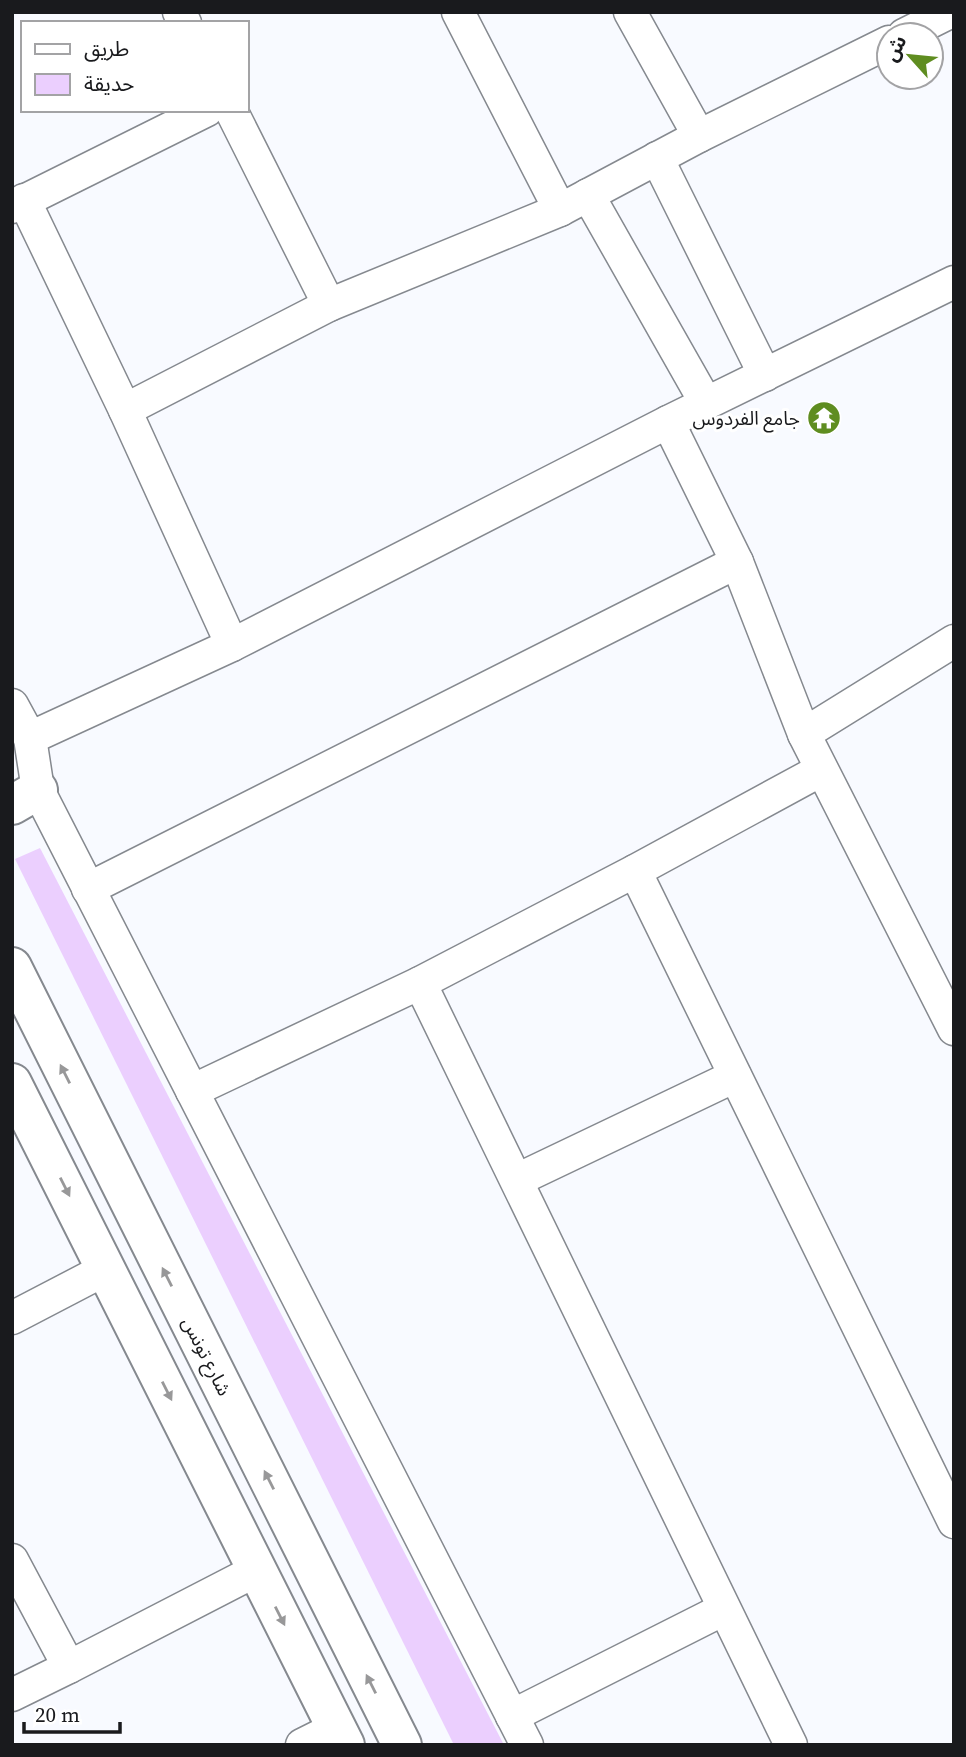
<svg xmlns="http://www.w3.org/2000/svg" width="966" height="1757" viewBox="0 0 966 1757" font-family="'Source Serif 4','Noto Sans Arabic',serif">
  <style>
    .green { fill: #ebcffe }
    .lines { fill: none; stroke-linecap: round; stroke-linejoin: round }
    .street-casing { stroke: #85898f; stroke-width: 35 }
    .secondary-casing { stroke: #85898f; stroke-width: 42 }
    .street { stroke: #fff; stroke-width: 32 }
    .secondary { stroke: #fff; stroke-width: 38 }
    .oneway { fill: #989899 }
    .labels { text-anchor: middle; stroke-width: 6; stroke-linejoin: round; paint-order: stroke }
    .poi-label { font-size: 19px; fill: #191a1d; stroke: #fff; text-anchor: end }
    .street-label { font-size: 19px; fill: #191a1d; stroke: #fff }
  </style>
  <rect width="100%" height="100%" fill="#f8faff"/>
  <polygon class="green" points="40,848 504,1745 454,1745 15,859"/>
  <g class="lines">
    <g class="street-casing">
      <g id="street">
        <polyline points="179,12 185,23"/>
        <polyline points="458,12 560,210"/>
        <polyline points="904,35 950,12"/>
        <polyline points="231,110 329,305"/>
        <polyline points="699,136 889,42"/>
        <polyline points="657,158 765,375"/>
        <polyline points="588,195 706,403"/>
        <polyline points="24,200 125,410 232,645"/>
        <polyline points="12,207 207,110"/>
        <polyline points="125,410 329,305 560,210 699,136 630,12"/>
        <polyline points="668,422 737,562 804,734 954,1029"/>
        <polyline points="12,705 30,738 232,645 668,422 954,282"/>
        <polyline points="804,734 954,641"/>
        <polyline points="30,738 38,790 527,1745"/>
        <polyline points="635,871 954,1522"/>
        <polyline points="88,889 737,562"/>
        <polyline points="420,983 635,871 821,770"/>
        <polyline points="192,1091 420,983 791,1745"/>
        <polyline points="517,1180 735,1076"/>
        <polyline points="12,1318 106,1269"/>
        <polyline points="12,1560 69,1667 12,1695"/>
        <polyline points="69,1667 257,1570"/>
        <polyline points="512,1716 724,1609"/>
        <polyline points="302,1745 336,1728"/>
      </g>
    </g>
    <g class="secondary-casing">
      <g id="secondary">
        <polyline points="12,805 38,790"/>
        <polyline points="12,967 402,1745"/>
        <polyline points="12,1083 345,1745"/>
      </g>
    </g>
    <use href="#street" class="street"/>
    <use href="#secondary" class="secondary"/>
  </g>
  <defs><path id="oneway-solid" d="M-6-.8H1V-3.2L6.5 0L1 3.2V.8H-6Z" transform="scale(1.75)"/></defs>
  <g class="oneway">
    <use href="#oneway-solid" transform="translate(65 1074) rotate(-117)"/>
    <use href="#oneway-solid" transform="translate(65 1187) rotate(63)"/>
    <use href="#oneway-solid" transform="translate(167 1277) rotate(-117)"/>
    <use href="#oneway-solid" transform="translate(167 1391) rotate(63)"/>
    <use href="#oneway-solid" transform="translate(269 1480) rotate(-117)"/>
    <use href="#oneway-solid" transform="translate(280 1616) rotate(63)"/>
    <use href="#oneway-solid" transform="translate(371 1684) rotate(-117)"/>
  </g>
  <defs>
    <g id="temple-disc" transform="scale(1.75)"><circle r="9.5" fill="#5f8d20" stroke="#fff"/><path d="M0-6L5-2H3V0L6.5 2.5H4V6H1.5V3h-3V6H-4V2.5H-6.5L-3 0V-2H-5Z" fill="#fff"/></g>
  </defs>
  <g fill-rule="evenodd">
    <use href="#temple-disc" x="824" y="418"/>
  </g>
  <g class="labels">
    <g class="poi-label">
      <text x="800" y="425">جامع الفردوس</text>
    </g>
    <g class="street-label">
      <text transform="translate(207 1356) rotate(63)" y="7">شارع تونس</text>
    </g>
  </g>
  <rect width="966" height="1757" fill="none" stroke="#191a1d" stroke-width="28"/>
  <rect x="21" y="21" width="228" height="91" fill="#ffffff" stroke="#a3a3a5" stroke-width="2"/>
  <rect x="35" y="44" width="35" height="10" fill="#ffffff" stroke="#a3a3a5" stroke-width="2"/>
  <text x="84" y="56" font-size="21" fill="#191a1d">طريق</text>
  <rect x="35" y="74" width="35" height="21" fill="#ebcffe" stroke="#a3a3a5" stroke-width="2"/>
  <text x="84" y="91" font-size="21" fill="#191a1d">حديقة</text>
  <g transform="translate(910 56) rotate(297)"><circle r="33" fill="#ffffff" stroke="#a3a3a5" stroke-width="2"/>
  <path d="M0-5L12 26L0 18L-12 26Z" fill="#5f8d20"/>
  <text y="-10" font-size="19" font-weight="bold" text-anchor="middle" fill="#191a1d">ش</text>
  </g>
  <path d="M24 1722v10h96v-10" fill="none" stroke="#191a1d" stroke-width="3.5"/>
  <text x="35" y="1722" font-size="21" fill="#191a1d" stroke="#ffffff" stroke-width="5" paint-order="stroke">20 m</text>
</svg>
